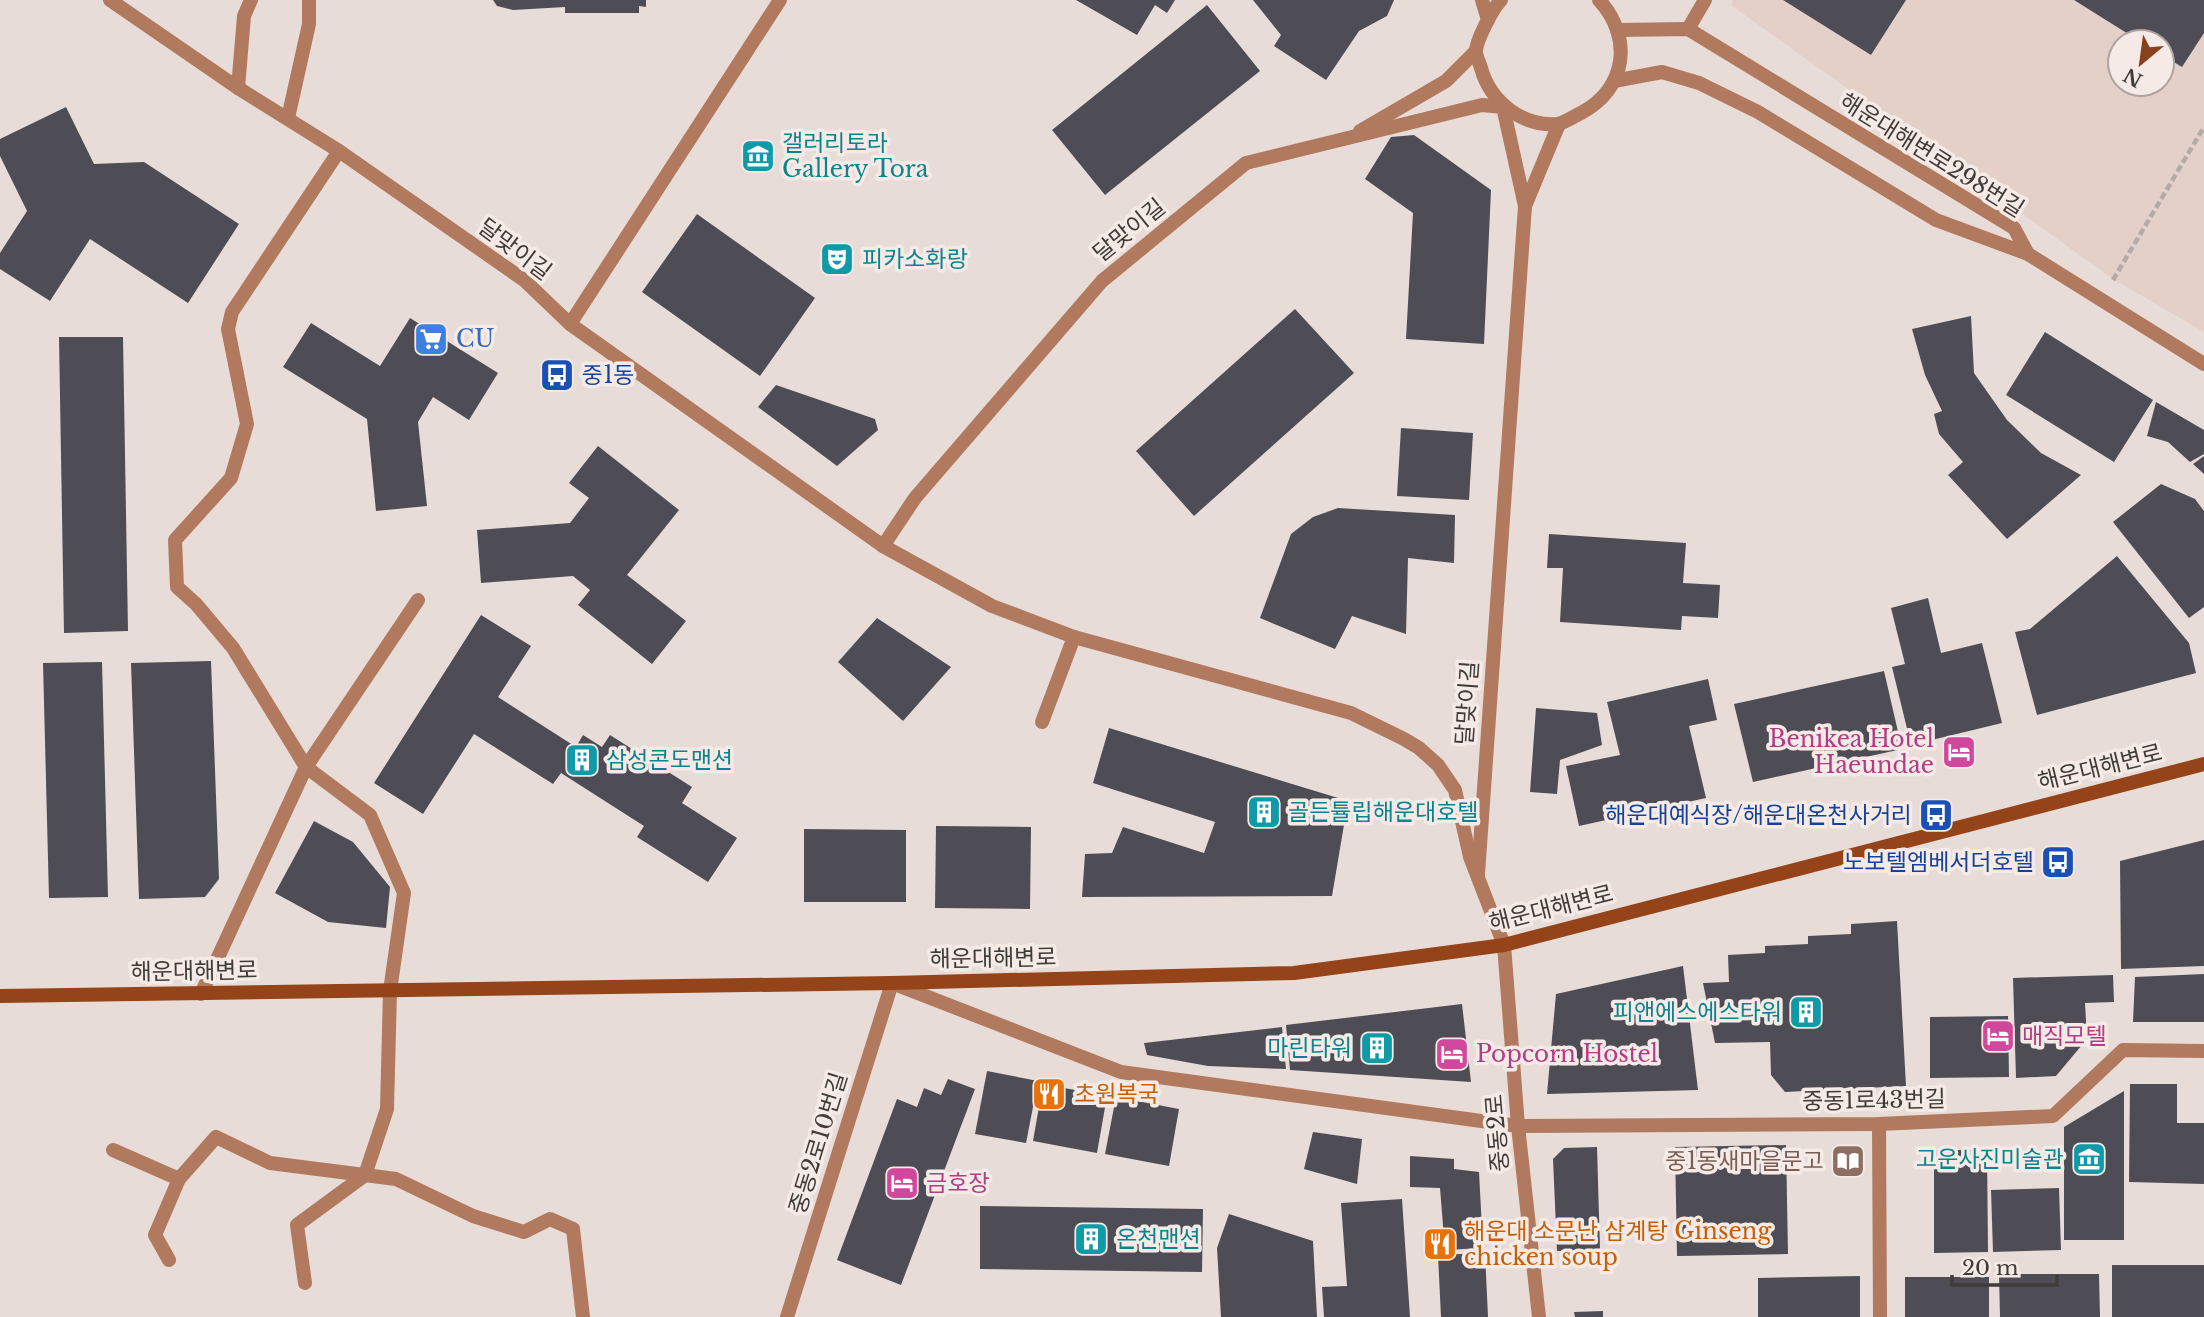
<svg xmlns="http://www.w3.org/2000/svg" width="2204" height="1317" viewBox="0 0 2204 1317" font-family="'Libre Baskerville','Noto Sans KR',serif">
  <style>
    .built { fill: #e3d0c8; fill-rule: evenodd }
    .building { fill: #4e4d56 }
    .lines { fill: none; stroke-linecap: round; stroke-linejoin: round }
    .path { stroke: #b4aaa7; stroke-width: 4.5; stroke-dasharray: 7 3.5; stroke-linecap: butt }
    .service { stroke: #b1795e; stroke-width: 14 }
    .minor { stroke: #b1795e; stroke-width: 14 }
    .tertiary { stroke: #b1795e; stroke-width: 14 }
    .secondary { stroke: #944418; stroke-width: 14 }
    .labels { text-anchor: middle; stroke-width: 7; stroke-linejoin: round; paint-order: stroke }
    .culture-label { font-size: 23px; fill: #0d838f; stroke: #f5eae5; text-anchor: start }
    .street-label { font-size: 23px; fill: #403c3a; stroke: #f5eae5 }
    .shop-label { font-size: 23px; fill: #366cbe; stroke: #f5eae5; text-anchor: start }
    .transit-label { font-size: 23px; fill: #164399; stroke: #f5eae5; text-anchor: end }
    .hotel-label { font-size: 23px; fill: #b23c85; stroke: #f5eae5; text-anchor: start }
    .food-label { font-size: 23px; fill: #c56008; stroke: #f5eae5; text-anchor: start }
    .education-label { font-size: 23px; fill: #785e54; stroke: #f5eae5; text-anchor: end }
  </style>
  <rect width="100%" height="100%" fill="#e8dcd8"/>
  <path class="built" d="M1733,0h471v332l-91,-53 -382,-274zM2120,42h42v42h-42z"/>
  <g class="building">
    <polygon points="493,0 646,0 646,7 639,6 639,13 565,13 565,7 513,10 497,6"/>
    <polygon points="1076,0 1175,0 1167,13 1155,5 1137,35"/>
    <polygon points="1253,0 1394,0 1387,16 1359,31 1326,80 1274,46 1281,35"/>
    <polygon points="1783,0 1906,0 1871,55"/>
    <polygon points="2074,0 2204,0 2204,33 2182,67 2162,55 2162,42 2141,42"/>
    <polygon points="1207,5 1260,71 1105,195 1052,130"/>
    <polygon points="66,107 94,164 144,162 239,224 188,303 90,239 50,301 0,269 0,253 27,211 0,156 0,139"/>
    <polygon points="1414,135 1491,190 1484,344 1406,339 1413,213 1365,179 1391,137"/>
    <polygon points="697,214 815,298 760,376 642,292"/>
    <polygon points="1295,309 1354,373 1194,516 1136,451"/>
    <polygon points="1971,316 1974,373 2007,420 2041,453 2081,475 2007,539 1948,475 1963,462 1939,434 1934,414 1942,411 1925,375 1912,329"/>
    <polygon points="410,318 498,373 469,420 433,397 418,422 427,506 376,511 367,419 283,367 311,323 380,366"/>
    <polygon points="2045,332 2153,400 2114,462 2006,395"/>
    <polygon points="59,337 123,337 128,631 64,633"/>
    <polygon points="776,385 875,419 878,430 837,466 758,407"/>
    <polygon points="2156,402 2204,430 2204,454 2190,462 2168,442 2147,436"/>
    <polygon points="1401,428 1473,433 1469,500 1397,496"/>
    <polygon points="598,446 679,510 627,575 686,621 652,664 578,605 590,590 573,576 481,583 477,530 570,523 589,498 569,483"/>
    <polygon points="2204,456 2204,474 2193,464"/>
    <polygon points="2161,484 2195,499 2204,511 2204,607 2189,618 2113,522"/>
    <polygon points="1338,508 1455,515 1454,563 1408,558 1406,634 1352,616 1335,649 1260,618 1291,534 1313,517"/>
    <polygon points="1549,534 1686,543 1683,583 1720,585 1718,618 1682,616 1681,630 1560,622 1563,568 1547,568"/>
    <polygon points="2117,556 2189,643 2196,673 2037,715 2015,632 2030,629"/>
    <polygon points="1928,598 1941,653 1982,643 2002,723 1911,745 1892,667 1905,664 1891,608"/>
    <polygon points="481,615 531,646 498,697 576,747 583,735 602,747 610,735 692,787 682,803 737,838 708,882 637,837 644,826 561,773 553,784 474,734 423,814 374,783"/>
    <polygon points="877,618 951,667 903,721 838,662"/>
    <polygon points="211,661 219,879 205,897 139,899 131,663"/>
    <polygon points="102,662 108,897 49,898 43,663"/>
    <polygon points="1884,671 1902,749 1753,782 1734,704"/>
    <polygon points="1708,679 1717,720 1689,726 1706,798 1579,826 1566,766 1620,755 1607,702"/>
    <polygon points="1536,708 1597,713 1602,745 1560,760 1557,794 1530,792"/>
    <polygon points="1109,728 1348,801 1332,896 1082,897 1085,854 1112,853 1123,827 1204,853 1215,822 1093,783"/>
    <polygon points="314,821 353,842 390,887 386,928 328,922 275,893"/>
    <polygon points="936,826 1031,827 1030,909 935,908"/>
    <polygon points="804,829 906,830 906,902 804,902"/>
    <polygon points="2204,840 2204,966 2121,969 2120,861"/>
    <polygon points="1897,921 1906,1086 1785,1092 1771,1075 1770,1042 1715,1043 1703,983 1729,982 1728,955 1765,953 1765,946 1808,944 1808,936 1851,934 1851,924"/>
    <polygon points="1683,966 1698,1090 1547,1094 1556,994"/>
    <polygon points="2204,974 2204,1022 2133,1022 2135,977"/>
    <polygon points="2113,975 2114,1002 2085,1003 2087,1039 2056,1076 2016,1078 2013,978"/>
    <polygon points="1462,1004 1471,1082 1290,1070 1286,1025"/>
    <polygon points="2008,1016 2009,1077 1930,1078 1930,1017"/>
    <polygon points="1282,1027 1286,1069 1208,1066 1147,1055 1144,1043"/>
    <polygon points="987,1071 1038,1081 1026,1143 975,1134"/>
    <polygon points="948,1079 975,1089 901,1285 837,1260 897,1099 917,1107 924,1088 941,1095"/>
    <polygon points="1043,1084 1107,1096 1097,1153 1033,1141"/>
    <polygon points="2130,1084 2177,1084 2177,1123 2204,1123 2204,1184 2129,1182"/>
    <polygon points="2124,1091 2124,1240 2064,1240 2064,1127"/>
    <polygon points="1116,1097 1179,1109 1169,1166 1105,1154"/>
    <polygon points="1313,1132 1362,1139 1357,1184 1304,1169"/>
    <polygon points="1786,1145 1788,1254 1677,1256 1675,1147"/>
    <polygon points="1597,1147 1600,1250 1557,1251 1553,1159 1564,1148"/>
    <polygon points="1934,1150 1987,1150 1988,1252 1934,1253"/>
    <polygon points="1410,1156 1454,1159 1454,1169 1479,1172 1483,1248 1445,1250 1440,1188 1410,1187"/>
    <polygon points="2059,1188 2061,1250 1993,1252 1991,1190"/>
    <polygon points="1402,1199 1410,1317 1324,1317 1322,1287 1347,1286 1341,1203"/>
    <polygon points="980,1206 1203,1209 1202,1272 980,1269"/>
    <polygon points="1229,1214 1313,1241 1317,1317 1221,1317 1217,1248"/>
    <polygon points="1485,1253 1488,1317 1441,1317 1438,1255"/>
    <rect x="2112" y="1265" width="92" height="52"/>
    <polygon points="1999,1274 2099,1274 2100,1317 2000,1317"/>
    <polygon points="1860,1276 1860,1317 1758,1317 1758,1278"/>
    <rect x="1905" y="1277" width="84" height="40"/>
    <polygon points="1603,1311 1603,1317 1575,1317 1574,1312"/>
  </g>
  <g class="lines">
    <polyline class="path" points="2113,280 2204,127"/>
    <g class="service">
      <polyline points="238,88 244,16 251,0"/>
      <polyline points="288,118 309,24 309,0"/>
      <polyline points="1042,722 1074,637"/>
      <polyline points="201,994 306,767 418,600"/>
      <polyline points="113,1150 179,1179"/>
      <polyline points="169,1260 155,1235 179,1179 216,1137 270,1163 396,1179 473,1216 524,1232 550,1219 573,1229 583,1317"/>
      <polyline points="305,1283 297,1225 365,1175 387,1109 390,991 404,893 370,815 306,767 233,648 196,604 177,587 175,540 231,478 247,424 228,329 232,312 339,151"/>
    </g>
    <g class="minor">
      <polyline points="1482,0 1488,20"/>
      <path d="M1501,0c-8,8 -26,42 -25,53 1,5 4,11 5,15 9,33 41,59 76,56 8,-1 17,-8 24,-11 46,-24 52,-76 18,-113"/>
      <polyline points="1688,29 1705,0"/>
      <polyline points="1617,30 1688,29 2014,228 2028,254 2204,364"/>
      <polyline points="1614,81 1662,72 1699,83 1758,112 1936,220 2028,254"/>
      <polyline points="1360,131 1446,81 1476,51"/>
      <polyline points="570,324 780,0"/>
      <polyline points="883,546 915,498 1102,281 1246,163 1482,105 1503,107 1525,206"/>
      <polyline points="1478,874 1525,206 1559,124"/>
      <polyline points="1504,945 1518,1126 1539,1317"/>
      <polyline points="1879,1124 1880,1317"/>
      <polyline points="787,1317 892,983 1121,1072 1518,1126 1879,1124 2053,1116 2123,1050 2204,1051"/>
    </g>
    <polyline class="tertiary" points="110,0 238,88 339,151 524,280 570,324 883,546 992,606 1074,637 1351,713 1404,739 1419,748 1438,765 1455,790 1470,857 1504,945"/>
    <polyline class="secondary" points="0,996 892,983 1294,973 1504,945 2204,764"/>
  </g>
  <defs>
    <g id="museum-square" transform="scale(1.75)"><rect x="-9" y="-9" width="18" height="18" rx="4" fill="#0f9aa8" stroke="#f5eae5"/><path d="M0-6L6-3V-2H-6V-3ZM-5-1h2V3h-2ZM-1-1h2V3h-2ZM3-1h2V3H3ZM-6 4H6V6H-6Z" fill="#fff"/></g>
    <g id="theatre-square" transform="scale(1.75)"><rect x="-9" y="-9" width="18" height="18" rx="4" fill="#0f9aa8" stroke="#f5eae5"/><path d="M-5-5.5Q0-4 5-5.5V0Q5 5 0 6Q-5 5-5 0ZM-3.3-2.5H-1v1.5H-3.3ZM1-2.5H3.3v1.5H1ZM-2.8 1Q0 5.5 2.8 1Z" fill="#fff"/></g>
    <g id="supermarket-square" transform="scale(1.75)"><rect x="-9" y="-9" width="18" height="18" rx="4" fill="#3f7fe0" stroke="#f5eae5"/><path d="M-6-5.5h2.5l.6 2H6L4.5 2H-2.5L-4.4-4H-6ZM-1.5 3.2a1.3 1.3 0 1 0 .1 0ZM3 3.2a1.3 1.3 0 1 0 .1 0Z" fill="#fff"/></g>
    <g id="bus-square" transform="scale(1.75)"><rect x="-9" y="-9" width="18" height="18" rx="4" fill="#1a4fb4" stroke="#f5eae5"/><path d="M-5-6H5V4H4V6H2V4H-2V6H-4V4H-5ZM-3.5-4V0h7V-4ZM-3.5 1.2v1.5H-2V1.2ZM2 1.2v1.5H3.5V1.2Z" fill="#fff"/></g>
    <g id="hotel-square" transform="scale(1.75)"><rect x="-9" y="-9" width="18" height="18" rx="4" fill="#d1479c" stroke="#f5eae5"/><path d="M-6-4.5h1.5V1H6V5H4.5V3h-9V5H-6ZM-4 0a1.8 1.8 0 1 1 3.6 0ZM.5 0V-2.5h3Q6-2.5 6 0Z" fill="#fff"/></g>
    <g id="building-square" transform="scale(1.75)"><rect x="-9" y="-9" width="18" height="18" rx="4" fill="#0f9aa8" stroke="#f5eae5"/><path d="M-4-6H4V6H1V3H-1V6H-4ZM-2.5-4.3h1.7v1.8h-1.7ZM.8-4.3h1.7v1.8H.8ZM-2.5-1h1.7V.8h-1.7ZM.8-1h1.7V.8H.8Z" fill="#fff"/></g>
    <g id="restaurant-square" transform="scale(1.75)"><rect x="-9" y="-9" width="18" height="18" rx="4" fill="#e8710a" stroke="#f5eae5"/><path d="M-5-6h1v4h1v-4h1v4h1v-4h1v5L-1.5 .5V6h-2V.5L-5-1ZM5-6V6H3V1.5H1.5Q1.5-4 5-6Z" fill="#fff"/></g>
    <g id="library-square" transform="scale(1.75)"><rect x="-9" y="-9" width="18" height="18" rx="4" fill="#8d6e63" stroke="#f5eae5"/><path d="M-6-4Q-3-5.5-.7-3.5V5Q-3 3-6 4ZM6-4Q3-5.5 .7-3.5V5Q3 3 6 4Z" fill="#fff"/></g>
  </defs>
  <g fill-rule="evenodd">
    <use href="#museum-square" x="758" y="156"/>
    <use href="#theatre-square" x="837" y="259"/>
    <use href="#supermarket-square" x="431" y="339"/>
    <use href="#bus-square" x="557" y="375"/>
    <use href="#hotel-square" x="1959" y="752"/>
    <use href="#building-square" x="582" y="760"/>
    <use href="#building-square" x="1264" y="812"/>
    <use href="#bus-square" x="1936" y="815"/>
    <use href="#bus-square" x="2058" y="862"/>
    <use href="#building-square" x="1806" y="1012"/>
    <use href="#hotel-square" x="1998" y="1036"/>
    <use href="#building-square" x="1377" y="1048"/>
    <use href="#hotel-square" x="1452" y="1054"/>
    <use href="#restaurant-square" x="1049" y="1094"/>
    <use href="#museum-square" x="2089" y="1159"/>
    <use href="#library-square" x="1848" y="1161"/>
    <use href="#hotel-square" x="902" y="1183"/>
    <use href="#building-square" x="1091" y="1239"/>
    <use href="#restaurant-square" x="1440" y="1244"/>
  </g>
  <g class="labels">
    <g class="culture-label">
      <text x="782" y="151">갤러리토라<tspan x="782" dy="26">Gallery Tora</tspan></text>
      <text x="862" y="267">피카소화랑</text>
      <text x="606" y="768">삼성콘도맨션</text>
      <text x="1288" y="820">골든튤립해운대호텔</text>
      <text x="1782" y="1020" text-anchor="end">피앤에스에스타워</text>
      <text x="1352" y="1056" text-anchor="end">마린타워</text>
      <text x="2064" y="1167" text-anchor="end">고운사진미술관</text>
      <text x="1116" y="1247">온천맨션</text>
    </g>
    <g class="street-label">
      <text transform="translate(1932 155) rotate(32)" y="8">해운대해변로298번길</text>
      <text transform="translate(1129 230) rotate(-39)" y="8">달맞이길</text>
      <text transform="translate(515 249) rotate(37)" y="8">달맞이길</text>
      <text transform="translate(1467 703) rotate(-86)" y="8">달맞이길</text>
      <text transform="translate(2100 767) rotate(-14)" y="8">해운대해변로</text>
      <text transform="translate(1551 908) rotate(-14)" y="8">해운대해변로</text>
      <text transform="translate(993 958) rotate(-1)" y="8">해운대해변로</text>
      <text transform="translate(194 971) rotate(-1)" y="8">해운대해변로</text>
      <text transform="translate(1874 1100) rotate(-1)" y="8">중동1로43번길</text>
      <text transform="translate(1497 1133) rotate(-95)" y="8">중동2로</text>
      <text transform="translate(818 1143) rotate(-73)" y="8">중동2로10번길</text>
    </g>
    <g class="shop-label">
      <text x="456" y="347">CU</text>
    </g>
    <g class="transit-label">
      <text x="582" y="383" text-anchor="start">중1동</text>
      <text x="1912" y="823">해운대예식장/해운대온천사거리</text>
      <text x="2034" y="870">노보텔엠베서더호텔</text>
    </g>
    <g class="hotel-label">
      <text x="1934" y="747" text-anchor="end">Benikea Hotel<tspan x="1934" dy="26">Haeundae</tspan></text>
      <text x="2022" y="1044">매직모텔</text>
      <text x="1476" y="1062">Popcorn Hostel</text>
      <text x="926" y="1191">금호장</text>
    </g>
    <g class="food-label">
      <text x="1074" y="1102">초원복국</text>
      <text x="1464" y="1239">해운대 소문난 삼계탕 Ginseng<tspan x="1464" dy="26">chicken soup</tspan></text>
    </g>
    <g class="education-label">
      <text x="1824" y="1169">중1동새마을문고</text>
    </g>
  </g>
  <g transform="translate(2141 63) rotate(209)"><circle r="33" fill="#f5eae5" stroke="#ada4a1" stroke-width="2"/>
  <path d="M0-5L12 26L0 18L-12 26Z" fill="#87411b"/>
  <text y="-10" font-size="19" font-weight="bold" text-anchor="middle" fill="#403c3a">N</text>
  </g>
  <path d="M1952 1275v10h105v-10" fill="none" stroke="#403c3a" stroke-width="3.5"/>
  <text x="1962" y="1275" font-size="21" fill="#403c3a" stroke="#f5eae5" stroke-width="5" paint-order="stroke">20 m</text>
</svg>
